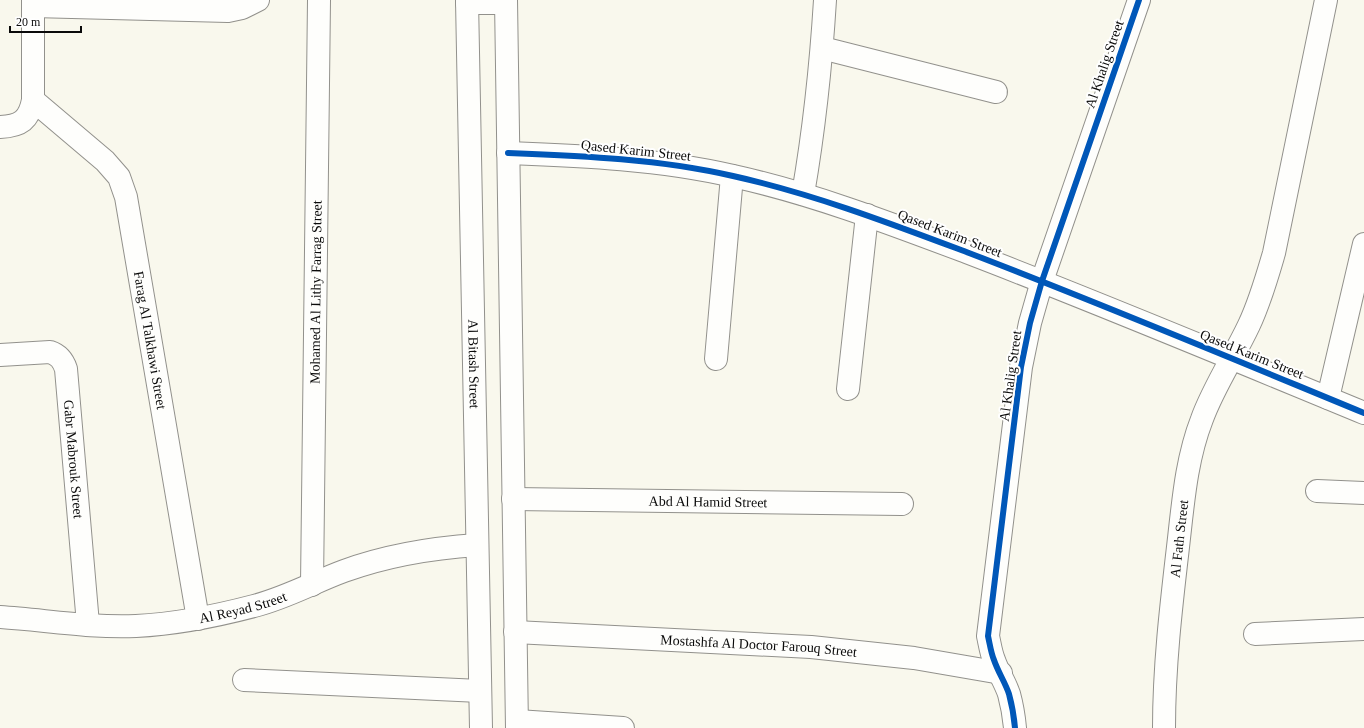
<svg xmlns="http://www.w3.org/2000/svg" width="1364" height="728" viewBox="0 0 1364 728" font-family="'Times New Roman',serif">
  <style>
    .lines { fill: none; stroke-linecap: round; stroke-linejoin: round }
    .minor-casing { stroke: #92918c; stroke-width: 24 }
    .minor { stroke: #fefefc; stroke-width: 22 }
    .cycleway-casing { stroke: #fff; stroke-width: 8 }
    .cycleway { stroke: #0057b8; stroke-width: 6 }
    .labels { text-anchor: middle; stroke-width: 4; stroke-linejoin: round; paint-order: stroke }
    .street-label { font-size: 14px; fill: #0a0a0a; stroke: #fff }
  </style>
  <rect width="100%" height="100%" fill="#f9f8ed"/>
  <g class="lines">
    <g class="minor-casing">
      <g id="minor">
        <path id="s1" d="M467,0l14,728"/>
        <polyline points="506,0 517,728"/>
        <polyline points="467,3 506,3"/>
        <polyline points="33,6 228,11 242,8 258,0"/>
        <polyline points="822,48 996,92"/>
        <path id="s2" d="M33,100l72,61 14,16 7,20 72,422"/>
        <path d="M0,127c21,-1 29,-7 33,-27v-100"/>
        <path d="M508,153c76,3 151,6 225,23 81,18 159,48 236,77 133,51 264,106 395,160"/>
        <path d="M803,194c11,-64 18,-129 22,-194"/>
        <path id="s3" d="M0,355l50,-3c9,3 13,8 16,17l22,255"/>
        <polyline points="716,359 732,176"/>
        <polyline points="848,389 867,215"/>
        <polyline points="1328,398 1364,244"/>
        <polyline points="1317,491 1364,493"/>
        <path id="s4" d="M513,499l389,5"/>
        <path id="s5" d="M312,585l7,-585"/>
        <path id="s6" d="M0,617c45,3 91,11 136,9 40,-2 80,-10 118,-20 32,-8 60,-24 90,-35 44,-16 88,-23 133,-26"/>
        <path id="s7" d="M515,632l296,15 103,11 87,15"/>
        <polyline points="1255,634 1364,629"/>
        <polyline points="244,680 480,691"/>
        <polyline points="517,721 623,728"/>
        <path d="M1015,728c-1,-11 -3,-23 -6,-34 -4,-12 -11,-22 -15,-34 -3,-7 -4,-15 -6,-24l33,-269 9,-44 12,-42 97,-281"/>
        <path id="s8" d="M1164,728c0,-61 7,-121 14,-181 5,-43 8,-87 24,-128 12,-33 32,-62 47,-94 11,-23 18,-48 25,-72l52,-253"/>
      </g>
    </g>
    <use href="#minor" class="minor"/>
    <g class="cycleway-casing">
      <g id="cycleway">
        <path d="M508,153c76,3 151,6 225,23 81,18 159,48 236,77 133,51 264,106 395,160"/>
        <path d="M1015,728c-1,-11 -3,-23 -6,-34 -4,-12 -11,-22 -15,-34 -3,-7 -4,-15 -6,-24l33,-269 9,-44 12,-42 97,-281"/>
      </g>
    </g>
    <use href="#cycleway" class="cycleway"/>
  </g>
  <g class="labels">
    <g class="street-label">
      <text transform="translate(1104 64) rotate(-71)" y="5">Al Khalig Street</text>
      <text transform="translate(636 150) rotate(6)" y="5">Qased Karim Street</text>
      <text transform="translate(950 233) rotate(21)" y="5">Qased Karim Street</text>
      <text dy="5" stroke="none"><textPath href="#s5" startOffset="293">Mohamed Al Lithy Farrag Street</textPath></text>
      <text dy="5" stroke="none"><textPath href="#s2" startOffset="282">Farag Al Talkhawi Street</textPath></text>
      <text transform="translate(1252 354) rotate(22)" y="5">Qased Karim Street</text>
      <text dy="5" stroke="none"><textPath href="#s1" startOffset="364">Al Bitash Street</textPath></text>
      <text transform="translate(1010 376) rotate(-82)" y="5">Al Khalig Street</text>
      <text dy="5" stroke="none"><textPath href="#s3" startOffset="165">Gabr Mabrouk Street</textPath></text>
      <text dy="5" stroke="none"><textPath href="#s4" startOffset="195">Abd Al Hamid Street</textPath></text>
      <text dy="5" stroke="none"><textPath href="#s8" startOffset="190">Al Fath Street</textPath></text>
      <text dy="5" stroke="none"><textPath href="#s6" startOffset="245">Al Reyad Street</textPath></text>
      <text dy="5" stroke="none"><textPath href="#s7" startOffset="244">Mostashfa Al Doctor Farouq Street</textPath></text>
    </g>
  </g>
  <path d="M10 26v6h71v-6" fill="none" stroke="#0a0a0a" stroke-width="2"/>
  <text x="16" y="26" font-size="12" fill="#0a0a0a" stroke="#ffffff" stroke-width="3" paint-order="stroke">20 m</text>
</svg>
